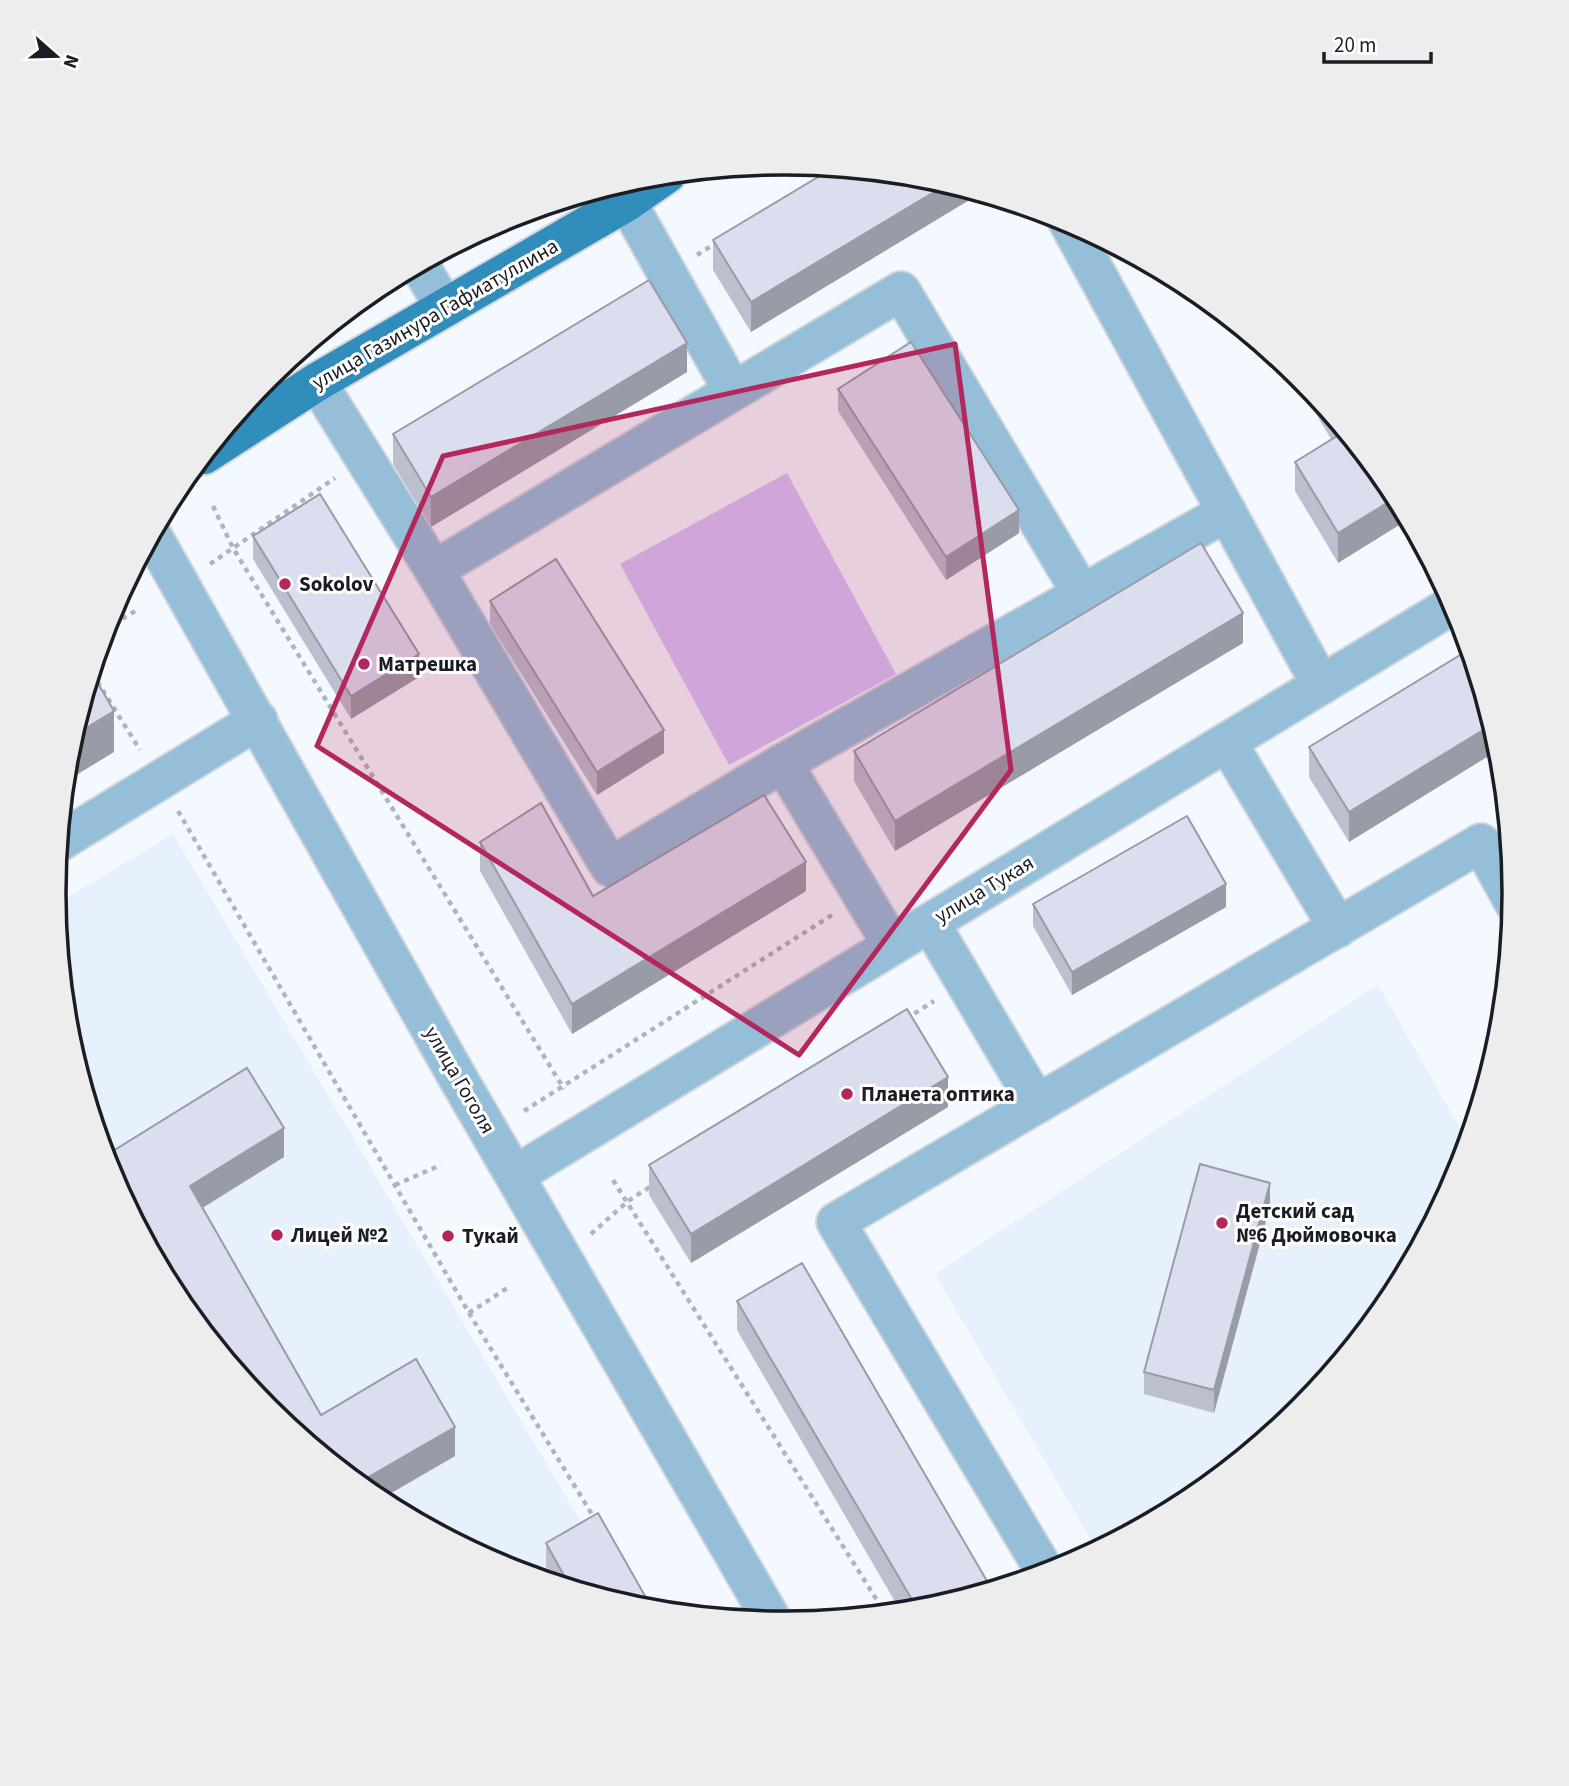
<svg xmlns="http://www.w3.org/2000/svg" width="1569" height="1786" viewBox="0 0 1569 1786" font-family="'Source Sans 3',sans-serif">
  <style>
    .built { fill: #e7f0fd }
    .green { fill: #d6c5fb }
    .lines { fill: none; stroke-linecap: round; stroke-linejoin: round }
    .minor-casing { stroke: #d1d6dc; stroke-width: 42 }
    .major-casing { stroke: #d1d6dc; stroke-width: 42 }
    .path { stroke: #b0b5bb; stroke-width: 4.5; stroke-dasharray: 5 5; stroke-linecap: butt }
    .minor { stroke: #95bfd9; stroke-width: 38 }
    .major { stroke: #318dbb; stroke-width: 38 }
    .wall { fill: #bcbfce }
    .shaded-wall { fill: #999ba7 }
    .building { fill: #dbdeef; stroke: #999ba7; stroke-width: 2 }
    .marked { fill: #b4275c; fill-opacity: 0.2; stroke: #b4275c; stroke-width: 5; stroke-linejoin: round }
    .poi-dot { fill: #b4275c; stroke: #fff; stroke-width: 2.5 }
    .labels { text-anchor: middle; stroke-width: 6; stroke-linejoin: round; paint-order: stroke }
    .street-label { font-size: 21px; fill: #1a1d23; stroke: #fff }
    .poi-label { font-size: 21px; font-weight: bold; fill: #1a1d23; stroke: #fff; text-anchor: start }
    .rim { fill: none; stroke: #1a1d23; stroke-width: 3.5 }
  </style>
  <rect width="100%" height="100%" fill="#f4f9ff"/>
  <g class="built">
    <polygon points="173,834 631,1606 505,1568 378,1500 268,1409 177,1298 110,1172 68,1035 55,905"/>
    <polygon points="1378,985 1468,1142 1459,1173 1391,1299 1301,1410 1190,1500 1097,1550 935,1274"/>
  </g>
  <polygon class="green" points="787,473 896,674 729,765 620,564"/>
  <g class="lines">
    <g class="minor-casing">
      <g id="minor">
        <polyline points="627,202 733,391"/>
        <polyline points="1067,220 1321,685"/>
        <polyline points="419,264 445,308"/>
        <polyline points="317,382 434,570"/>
        <polyline points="152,535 455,1073 773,1622"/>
        <polyline points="1227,742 1338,928"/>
        <polyline points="783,763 610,867 434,570 901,291 1082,594"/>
        <polyline points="59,842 258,720"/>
        <polyline points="930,923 1037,1104"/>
        <polyline points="892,945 783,763 1227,512"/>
        <polyline points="515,1175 1454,604"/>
        <polyline points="1046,1573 836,1222 1481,843 1514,903"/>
      </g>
    </g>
    <g class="major-casing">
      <polyline id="major" points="204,455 317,382 627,202 667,174"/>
    </g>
    <g class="path">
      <polyline points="697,255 716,243"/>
      <polyline points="213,506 233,548 564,1089"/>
      <polyline points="210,564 335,478"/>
      <polyline points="105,629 137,610"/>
      <polyline points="92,673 140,750"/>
      <polyline points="178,811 469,1313 596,1521"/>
      <polyline points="906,1019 934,1001"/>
      <polyline points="524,1111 832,915"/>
      <polyline points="613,1180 885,1613"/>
      <polyline points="395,1185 441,1165"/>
      <polyline points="591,1234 628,1201 653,1185"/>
      <polyline points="469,1313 507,1288"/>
    </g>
    <use href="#minor" class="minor"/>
    <use href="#major" class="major"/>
  </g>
  <g class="wall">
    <polygon points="833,168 751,332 713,270 713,240"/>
    <polygon points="1286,364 1301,377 1392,488 1338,563 1295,491 1295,462 1331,439"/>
    <polygon points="687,372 431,527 393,464 393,434"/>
    <polygon points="838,389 1019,533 946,580 838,411"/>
    <polygon points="253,536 419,677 351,719 253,559"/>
    <polygon points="490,601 664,753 597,795 490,624"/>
    <polygon points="1243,643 895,851 854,781 854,751"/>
    <polygon points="1470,649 1349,842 1309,777 1309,747"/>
    <polygon points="480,842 593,896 806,891 572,1034 480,871"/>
    <polygon points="1033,904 1226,907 1072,995 1033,926"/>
    <polygon points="948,1107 691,1263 649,1195 649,1165"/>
    <polygon points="105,1156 284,1157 203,1208 321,1415 455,1456 379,1500 177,1298 110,1172"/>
    <polygon points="1270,1206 1214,1413 1144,1394 1144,1372"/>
    <polygon points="737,1301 991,1590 927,1609 901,1612 737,1330"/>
    <polygon points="546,1543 642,1609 556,1583 546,1566"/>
  </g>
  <g class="shaded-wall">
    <polygon points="949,183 981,193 751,332 751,302"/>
    <polygon points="687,343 687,372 431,527 431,497"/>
    <polygon points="1397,497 1409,519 1338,563 1338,533"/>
    <polygon points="1019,510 1019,533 946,580 946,557"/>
    <polygon points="1243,613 1243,643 895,851 895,821"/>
    <polygon points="419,654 419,677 351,719 351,696"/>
    <polygon points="114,711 114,752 65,782 68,750 73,736"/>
    <polygon points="1493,724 1500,749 1349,842 1349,812"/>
    <polygon points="664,730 664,753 597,795 597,772"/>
    <polygon points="806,862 806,891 572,1034 572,1004"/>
    <polygon points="1226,884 1226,907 1072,995 1072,972"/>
    <polygon points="948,1077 948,1107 691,1263 691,1234"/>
    <polygon points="284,1128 284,1157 190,1215 190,1186"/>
    <polygon points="1270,1183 1270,1206 1214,1413 1214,1390"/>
    <polygon points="455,1427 455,1456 379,1500 358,1483"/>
  </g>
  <g class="building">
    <polygon points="833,168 927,177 949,183 751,302 713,240"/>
    <polygon points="649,280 687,343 431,497 393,434"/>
    <polygon points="911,342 1019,510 946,557 838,389"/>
    <polygon points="1341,426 1392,488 1397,497 1338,533 1295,462 1345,431"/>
    <polygon points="320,494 419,654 351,696 253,536"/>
    <polygon points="1201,543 1243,613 895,821 854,751"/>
    <polygon points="556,559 664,730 597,772 490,601"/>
    <polygon points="1470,649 1493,724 1349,812 1309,747"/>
    <polygon points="92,673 114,711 73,736"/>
    <polygon points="764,795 806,862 572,1004 480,842 541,803 593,896"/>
    <polygon points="1187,816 1226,884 1072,972 1033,904"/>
    <polygon points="907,1009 948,1077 691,1234 649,1165"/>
    <polygon points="247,1068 284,1128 190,1186 321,1415 416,1359 455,1427 358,1483 268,1409 177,1298 130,1211 135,1208 106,1160 105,1156"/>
    <polygon points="1200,1164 1270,1183 1214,1390 1144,1372"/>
    <polygon points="802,1263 991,1588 984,1592 927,1609 918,1610 737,1301"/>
    <polygon points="598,1513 653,1610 642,1609 571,1588 546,1543"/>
  </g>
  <path class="marked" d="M955,344l56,426 -212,285 -482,-309 126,-290z"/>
  <g class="poi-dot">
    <circle cx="285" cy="584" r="7"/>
    <circle cx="364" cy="664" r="7"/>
    <circle cx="847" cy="1094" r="7"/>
    <circle cx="1222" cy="1223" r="7"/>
    <circle cx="277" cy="1235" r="7"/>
    <circle cx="448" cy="1236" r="7"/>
  </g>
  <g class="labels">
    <g class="street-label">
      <text transform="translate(435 314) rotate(-30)" y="7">улица Газинура Гафиатуллина</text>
      <text transform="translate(984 889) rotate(-31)" y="7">улица Тукая</text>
      <text transform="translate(460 1080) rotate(60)" y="7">улица Гоголя</text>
    </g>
    <g class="poi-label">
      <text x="299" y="591">Sokolov</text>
      <text x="378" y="671">Матрешка</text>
      <text x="861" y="1101">Планета оптика</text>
      <text x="1236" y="1218">Детский сад<tspan x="1236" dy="24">№6 Дюймовочка</tspan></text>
      <text x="291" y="1242">Лицей №2</text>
      <text x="462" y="1243">Тукай</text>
    </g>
  </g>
  <path d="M0 0H1569V1786H0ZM66 893a718 718 0 1 1 1436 0a718 718 0 1 1-1436 0Z" fill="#ededed" fill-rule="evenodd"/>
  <path class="rim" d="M66 893a718 718 0 1 1 1436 0a718 718 0 1 1-1436 0Z"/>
  <g transform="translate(56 56) rotate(110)" stroke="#ffffff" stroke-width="5" paint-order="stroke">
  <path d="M0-5L12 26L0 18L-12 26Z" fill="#1a1d23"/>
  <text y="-10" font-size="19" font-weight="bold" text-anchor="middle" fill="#1a1d23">N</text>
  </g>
  <path d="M1324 52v10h107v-10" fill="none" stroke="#1a1d23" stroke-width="3.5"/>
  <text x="1334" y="52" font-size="21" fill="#1a1d23" stroke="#ffffff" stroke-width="5" paint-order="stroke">20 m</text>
</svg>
